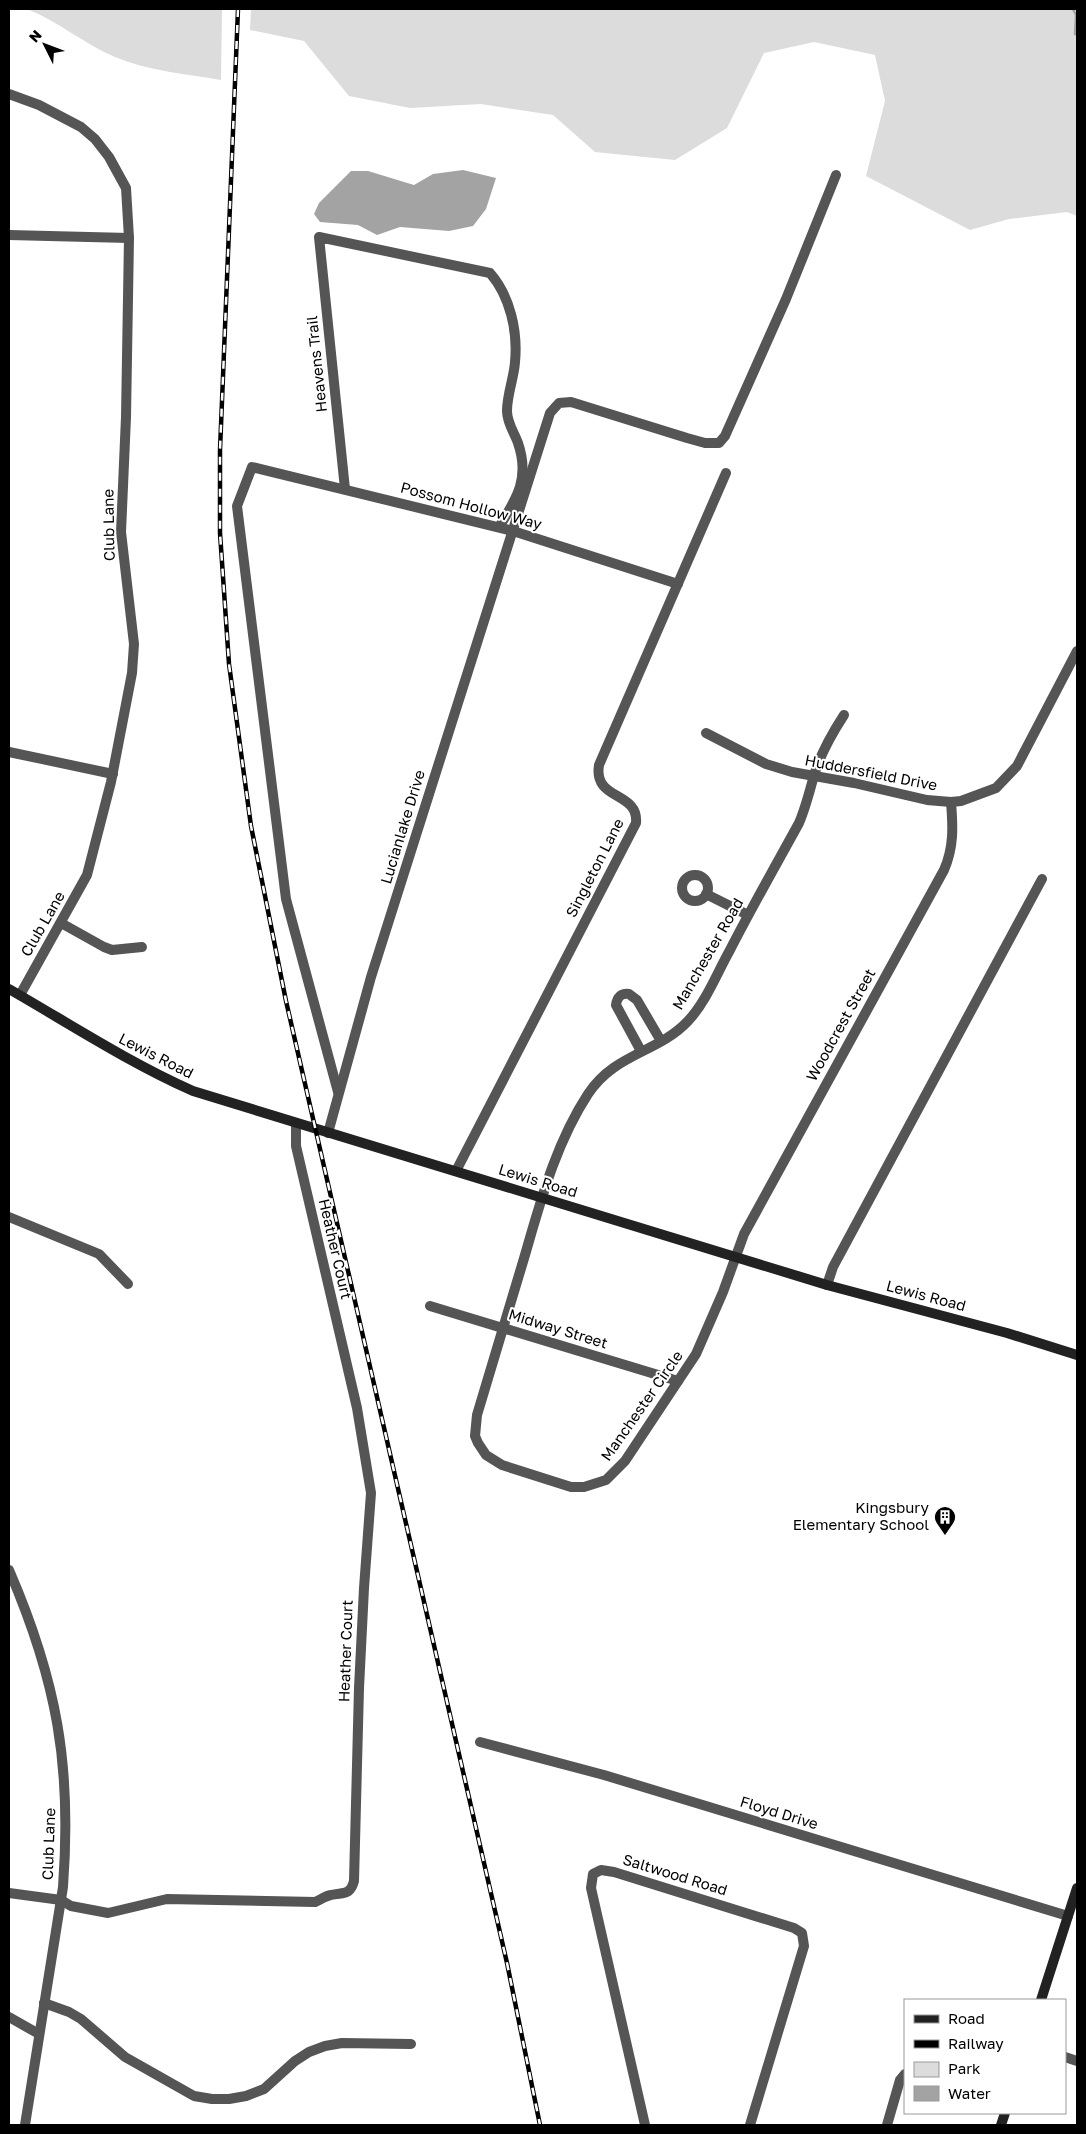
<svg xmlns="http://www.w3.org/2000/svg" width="1086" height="2134" viewBox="0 0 1086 2134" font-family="'Golos Text',sans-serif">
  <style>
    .green { fill: #dcdcdc }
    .water { fill: #a3a3a3 }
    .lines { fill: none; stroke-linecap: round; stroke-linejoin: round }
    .stream { stroke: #a3a3a3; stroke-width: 2.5 }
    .street { stroke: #555; stroke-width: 10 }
    .secondary { stroke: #222; stroke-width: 10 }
    .rail-casing { stroke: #000; stroke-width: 4.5 }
    .rail { stroke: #fff; stroke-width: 2.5; stroke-dasharray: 8; stroke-linecap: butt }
    .labels { text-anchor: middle; stroke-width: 4; stroke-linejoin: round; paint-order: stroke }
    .street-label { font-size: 15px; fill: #000; stroke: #fff }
    .poi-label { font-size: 15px; fill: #000; stroke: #fff; text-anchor: end }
  </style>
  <rect width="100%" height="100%" fill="#fff"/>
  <g class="green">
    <path d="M27,9h195l-1,71c-36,-6 -72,-9 -106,-23 -31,-13 -57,-36 -88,-48z"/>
    <polygon points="251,9 1077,9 1077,216 1067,212 1009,219 970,230 866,176 885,101 875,55 814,42 764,53 727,128 675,160 595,152 553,115 481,104 410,108 349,96 304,41 250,30"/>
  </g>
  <polygon class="water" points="463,170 496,178 486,209 473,226 449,231 400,227 377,235 358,225 320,222 314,214 319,203 351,171 368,171 414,185 433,174"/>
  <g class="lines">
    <polyline class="stream" points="1073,9 1076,15 1075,34 1077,35"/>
    <g class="street">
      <polyline points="9,94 39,105 81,127 95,139 109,157 126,188 129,238 126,417 121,532 134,644 132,673 111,782 87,875 20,995"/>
      <polyline points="9,235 129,238"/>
      <path d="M345,489l-26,-252 171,36c20,23 28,58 25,89 -1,16 -8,32 -8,49 0,12 7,21 11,32 12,35 -1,55 -19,84"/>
      <path d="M844,715c-13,20 -25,41 -31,64 -4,15 -8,30 -14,44 -23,42 -47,84 -69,127 -13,23 -24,52 -42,71 -30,32 -73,32 -100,73 -32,49 -47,106 -63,161 -16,53 -32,106 -48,160l-2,21 3,7 8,12 16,10 69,22h13l22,-7 19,-19 71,-107 27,-62 21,-58 200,-364c10,-23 9,-43 7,-68"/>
      <polyline points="706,733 766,764 792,772 854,783 927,800 951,802 961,801 996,788 1017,766 1077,651"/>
      <polyline points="9,752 113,774"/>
      <circle cx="695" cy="888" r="13"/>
      <polyline points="706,894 748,915"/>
      <polyline points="61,923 104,947 112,950 142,947"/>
      <path d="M641,1051l-25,-46c1,-8 5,-12 13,-11l8,6 24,41"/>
      <polyline points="338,1092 286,899 237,506 252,467 513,531 678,584"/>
      <polyline points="328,1133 371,977 550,413 559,403 571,402 687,438 705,443 719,443 725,436 786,299 836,175"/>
      <path d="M456,1171l180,-348c3,-32 -43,-22 -37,-58l127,-292"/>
      <polyline points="9,1217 99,1254 128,1284"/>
      <polyline points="827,1285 833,1267 1042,879"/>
      <polyline points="430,1306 678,1381"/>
      <path d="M9,1570c48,111 63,196 54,317l-38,238"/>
      <polyline points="480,1742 604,1775 1068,1916"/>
      <path d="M9,1893l52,7 10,6 37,7 59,-14 148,3c5,-2 10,-6 16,-7 12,-3 19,1 23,-14l5,-193 5,-100 7,-95 -14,-85 -61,-262v-22"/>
      <polyline points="44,2003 69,2012 81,2019 125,2057 194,2096 212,2099 229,2099 246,2096 264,2089 295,2061 309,2052 325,2046 342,2043 411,2044"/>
      <polyline points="9,2017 39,2034"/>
      <polyline points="1065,2057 1077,2061"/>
      <polyline points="645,2125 591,1888 593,1874 601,1870 614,1872 794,1928 802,1933 804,1946 750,2125"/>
      <polyline points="887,2125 900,2080 905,2074"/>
    </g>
    <g class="secondary">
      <path d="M9,989c61,35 119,73 184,102l634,194 180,48 70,22"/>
      <polyline points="1041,2000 1077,1888"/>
      <polyline points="1001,2125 1005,2113"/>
    </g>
    <g class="rail-casing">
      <polyline id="rail" points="238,9 220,450 220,533 229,664 251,826 286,1001 507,1963 540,2125"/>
    </g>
    <use href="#rail" class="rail"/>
  </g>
  <defs>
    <g id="building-pin" transform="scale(1.125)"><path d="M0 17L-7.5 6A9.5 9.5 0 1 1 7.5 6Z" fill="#000" stroke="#fff"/><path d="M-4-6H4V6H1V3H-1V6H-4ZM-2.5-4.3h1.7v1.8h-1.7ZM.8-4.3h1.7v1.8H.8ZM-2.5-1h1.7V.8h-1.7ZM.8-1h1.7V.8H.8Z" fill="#fff"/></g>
  </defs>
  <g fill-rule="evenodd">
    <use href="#building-pin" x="945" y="1517"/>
  </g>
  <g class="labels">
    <g class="street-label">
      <text transform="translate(317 364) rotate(-96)" y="5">Heavens Trail</text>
      <text transform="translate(471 506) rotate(15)" y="5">Possom Hollow Way</text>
      <text transform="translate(109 525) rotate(-91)" y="5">Club Lane</text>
      <text transform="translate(871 773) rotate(11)" y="5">Huddersfield Drive</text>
      <text transform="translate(403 827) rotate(-73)" y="5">Lucianlake Drive</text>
      <text transform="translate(595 868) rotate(-63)" y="5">Singleton Lane</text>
      <text transform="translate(43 924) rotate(-60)" y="5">Club Lane</text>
      <text transform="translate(708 954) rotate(-60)" y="5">Manchester Road</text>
      <text transform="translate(841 1025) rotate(-61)" y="5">Woodcrest Street</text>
      <text transform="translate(156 1056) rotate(27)" y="5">Lewis Road</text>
      <text transform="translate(538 1181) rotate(17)" y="5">Lewis Road</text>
      <text transform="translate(335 1249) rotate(77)" y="5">Heather Court</text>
      <text transform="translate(926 1296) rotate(15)" y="5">Lewis Road</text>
      <text transform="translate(558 1329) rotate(17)" y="5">Midway Street</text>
      <text transform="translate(642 1406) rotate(-55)" y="5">Manchester Circle</text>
      <text transform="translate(346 1651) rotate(-88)" y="5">Heather Court</text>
      <text transform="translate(779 1813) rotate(17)" y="5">Floyd Drive</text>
      <text transform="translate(49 1844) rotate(-88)" y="5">Club Lane</text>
      <text transform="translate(675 1875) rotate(17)" y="5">Saltwood Road</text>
    </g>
    <g class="poi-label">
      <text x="929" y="1513">Kingsbury<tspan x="929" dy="17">Elementary School</tspan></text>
    </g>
  </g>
  <rect width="1086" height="2134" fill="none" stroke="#000000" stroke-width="20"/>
  <rect x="904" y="1999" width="162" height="115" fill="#ffffff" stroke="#999999"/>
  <rect x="914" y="2015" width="25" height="8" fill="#222222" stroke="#999999"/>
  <text x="948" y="2024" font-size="15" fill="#000000">Road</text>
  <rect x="914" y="2040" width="25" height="8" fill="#000000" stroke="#999999"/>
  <text x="948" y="2049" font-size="15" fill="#000000">Railway</text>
  <rect x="914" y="2062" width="25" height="15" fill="#dcdcdc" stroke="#999999"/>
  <text x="948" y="2074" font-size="15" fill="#000000">Park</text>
  <rect x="914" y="2086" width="25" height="15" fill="#a3a3a3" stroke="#999999"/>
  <text x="948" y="2099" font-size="15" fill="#000000">Water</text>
  <g transform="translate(45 45) rotate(312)" stroke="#ffffff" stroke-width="4" paint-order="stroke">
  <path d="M0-4L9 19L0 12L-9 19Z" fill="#000000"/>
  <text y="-8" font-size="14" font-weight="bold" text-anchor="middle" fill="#000000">N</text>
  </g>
</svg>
